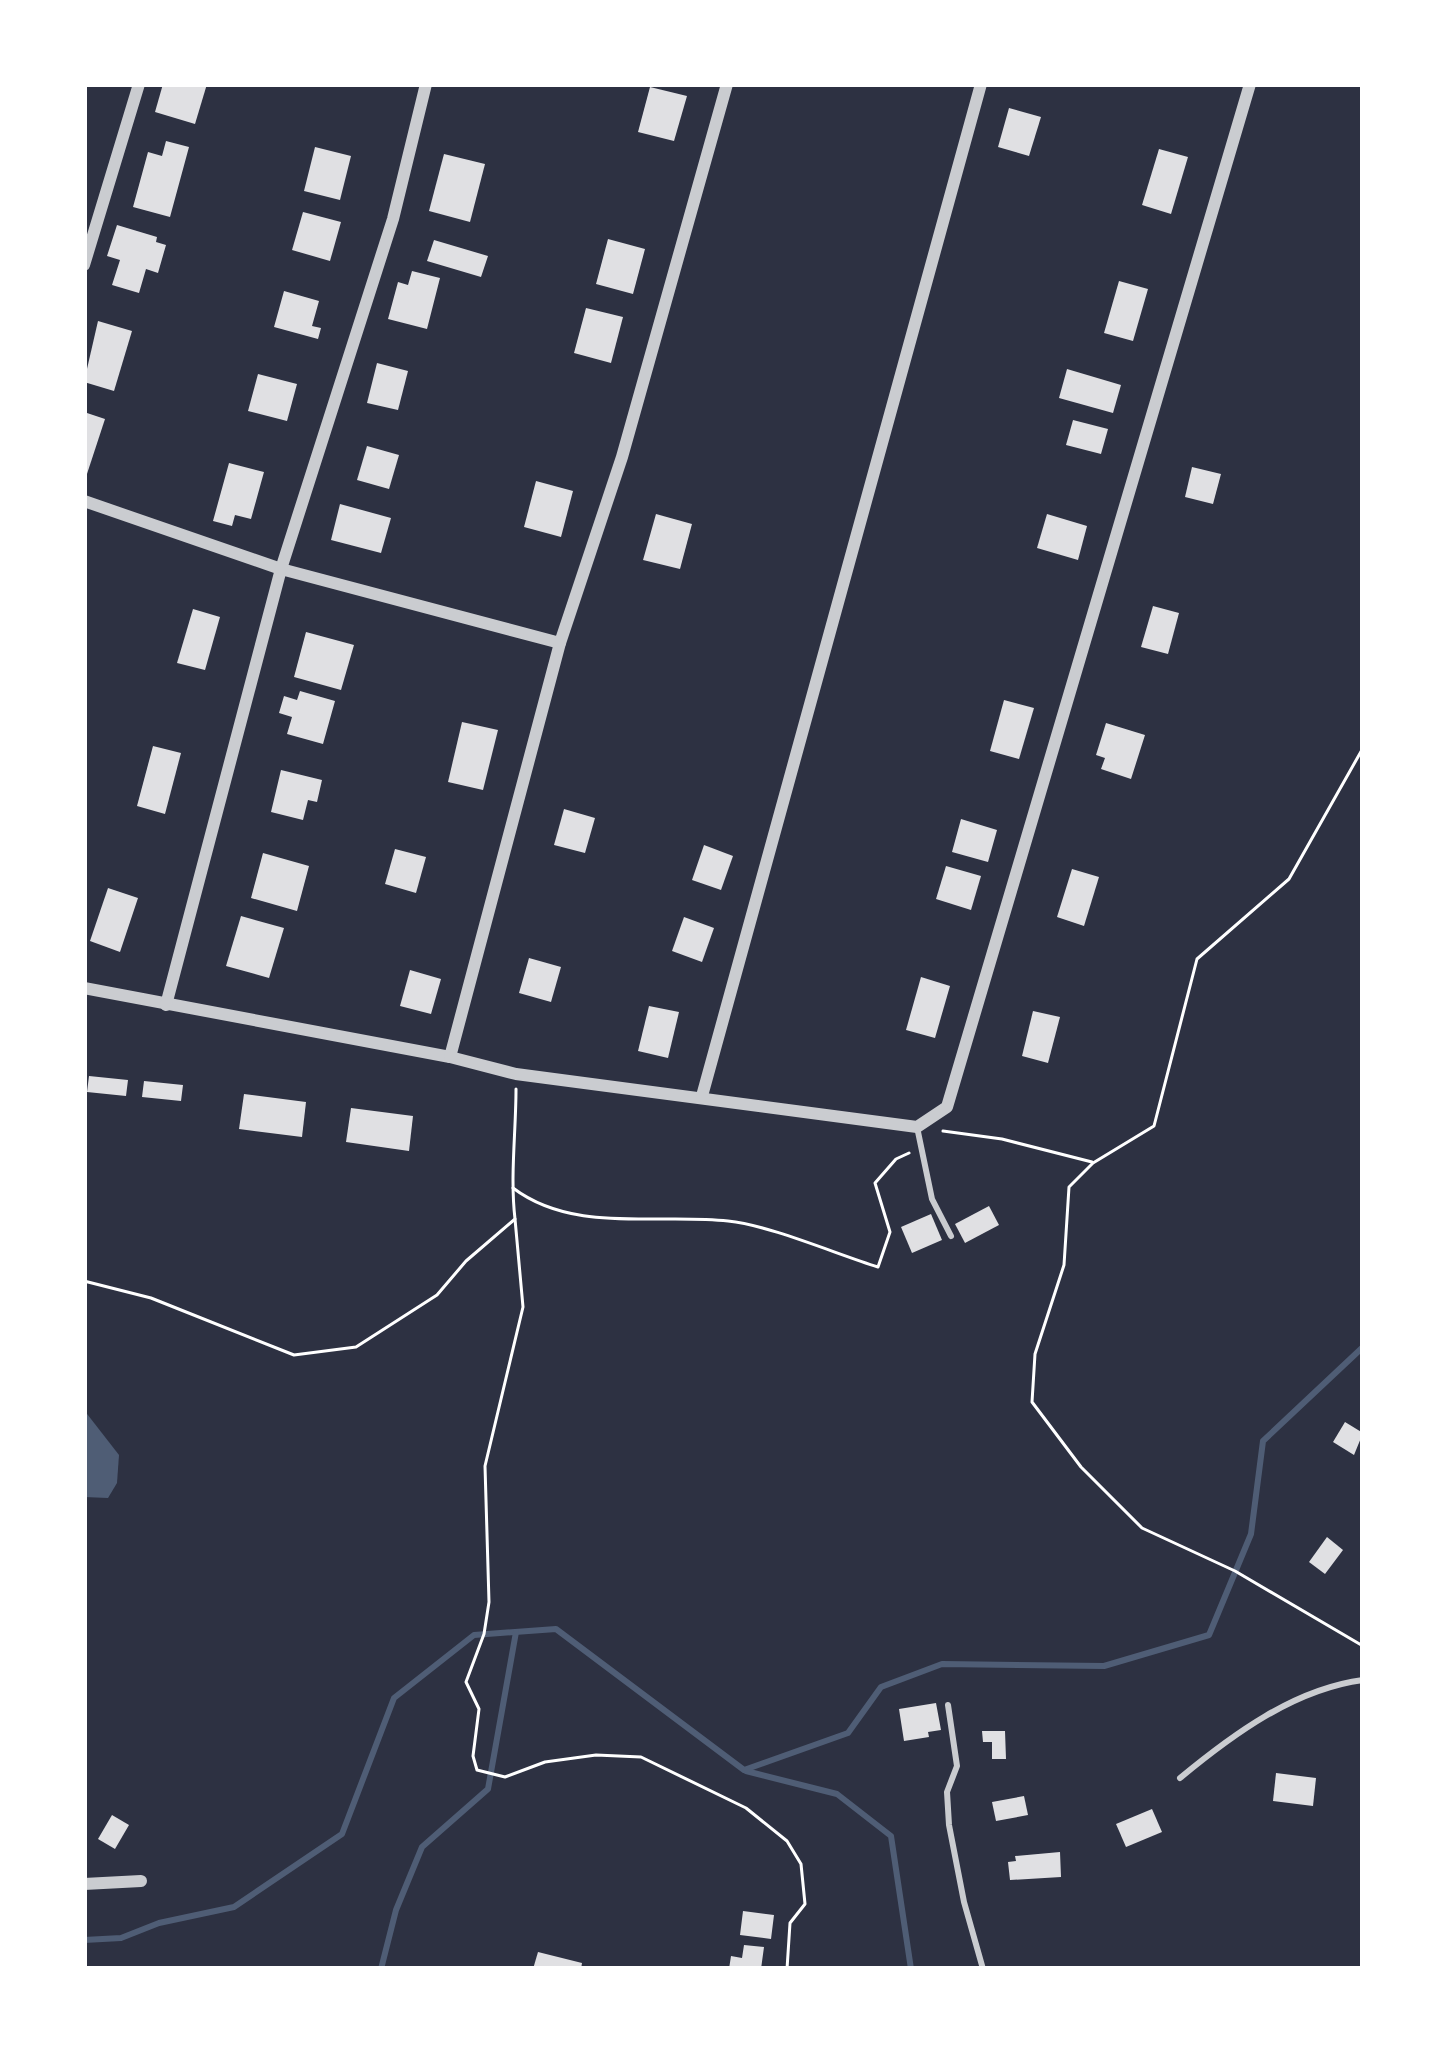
<svg xmlns="http://www.w3.org/2000/svg" width="1447" height="2053" viewBox="0 0 1447 2053" font-family="Mulish,sans-serif">
  <style>
    .water { fill: #4f5d75 }
    .lines { fill: none; stroke-linecap: round; stroke-linejoin: round }
    .stream { stroke: #4f5d75; stroke-width: 6 }
    .building { fill: #e0e0e3 }
    .path { stroke: #fff; stroke-width: 3 }
    .service { stroke: #caccd0; stroke-width: 6 }
    .minor { stroke: #caccd0; stroke-width: 12 }
  </style>
  <rect width="100%" height="100%" fill="#2d3142"/>
  <polygon class="water" points="84,1410 119,1455 117,1483 108,1498 84,1497"/>
  <g class="lines">
    <g class="stream">
      <polyline points="746,1771 837,1794 891,1836 911,1969"/>
      <polyline points="84,1940 121,1938 159,1923 234,1907 342,1834 394,1698 474,1635 556,1629 744,1770 848,1733 881,1687 942,1664 1104,1666 1209,1635 1251,1534 1263,1441 1363,1347"/>
      <polyline points="381,1969 396,1910 422,1847 488,1789 516,1632"/>
    </g>
  </g>
  <g class="building">
    <polygon points="163,84 207,84 195,124 155,112"/>
    <polygon points="650,87 687,96 674,141 638,132"/>
    <polygon points="1009,108 1041,117 1029,156 998,147"/>
    <polygon points="166,141 189,147 170,217 133,207 148,152 162,156"/>
    <polygon points="315,147 351,156 340,200 304,191"/>
    <polygon points="1159,149 1188,157 1171,214 1142,205"/>
    <polygon points="444,154 485,164 470,222 429,211"/>
    <polygon points="303,212 341,222 330,261 292,250"/>
    <polygon points="117,225 157,237 156,242 166,245 158,273 146,269 139,293 112,285 120,260 107,256"/>
    <polygon points="608,239 645,249 633,294 596,284"/>
    <polygon points="434,240 488,256 481,277 427,261"/>
    <polygon points="412,271 440,278 427,329 388,319 398,282 408,285"/>
    <polygon points="1119,281 1148,289 1133,341 1104,333"/>
    <polygon points="284,291 319,301 312,326 321,328 318,339 274,327"/>
    <polygon points="586,308 623,317 611,363 574,353"/>
    <polygon points="98,321 132,331 114,391 84,382"/>
    <polygon points="377,363 408,371 398,410 367,403"/>
    <polygon points="1067,369 1121,385 1113,413 1059,398"/>
    <polygon points="258,374 297,384 287,421 248,411"/>
    <polygon points="84,412 105,419 85,480 84,480"/>
    <polygon points="1073,420 1108,429 1101,454 1066,445"/>
    <polygon points="367,446 399,455 389,489 357,480"/>
    <polygon points="229,463 264,472 251,519 235,515 232,526 213,521"/>
    <polygon points="1192,467 1221,474 1213,504 1185,497"/>
    <polygon points="536,481 573,491 561,537 524,527"/>
    <polygon points="340,504 391,518 381,553 331,540"/>
    <polygon points="656,514 692,524 680,569 643,560"/>
    <polygon points="1047,514 1087,526 1078,560 1037,548"/>
    <polygon points="1153,606 1179,613 1168,654 1141,647"/>
    <polygon points="193,609 220,617 205,670 177,663"/>
    <polygon points="306,632 354,645 341,690 294,677"/>
    <polygon points="300,691 335,701 323,744 287,734 292,717 279,713 284,696 297,700"/>
    <polygon points="1004,700 1034,708 1019,759 990,751"/>
    <polygon points="462,722 498,730 483,790 448,782"/>
    <polygon points="1106,723 1145,735 1131,779 1101,769 1105,758 1096,755"/>
    <polygon points="153,746 181,753 165,814 137,806"/>
    <polygon points="281,770 322,780 317,802 308,800 303,820 271,812"/>
    <polygon points="564,809 595,818 585,853 554,845"/>
    <polygon points="961,819 997,830 988,862 952,852"/>
    <polygon points="704,845 733,856 721,890 692,880"/>
    <polygon points="395,849 426,857 416,893 385,884"/>
    <polygon points="263,853 309,866 297,911 251,898"/>
    <polygon points="946,866 981,876 971,910 936,899"/>
    <polygon points="1072,869 1099,877 1084,926 1057,917"/>
    <polygon points="108,888 138,898 120,952 90,941"/>
    <polygon points="241,916 284,928 269,978 226,966"/>
    <polygon points="684,917 714,928 702,962 672,951"/>
    <polygon points="529,958 561,967 551,1002 519,993"/>
    <polygon points="410,970 441,979 431,1014 400,1006"/>
    <polygon points="921,977 950,986 935,1038 906,1030"/>
    <polygon points="649,1006 679,1012 668,1058 638,1051"/>
    <polygon points="1033,1011 1060,1017 1048,1063 1022,1056"/>
    <polygon points="89,1076 128,1080 126,1096 87,1092"/>
    <polygon points="144,1081 183,1085 181,1101 142,1097"/>
    <polygon points="244,1094 306,1102 302,1137 239,1129"/>
    <polygon points="351,1108 413,1116 409,1151 346,1142"/>
    <polygon points="989,1206 999,1225 965,1243 955,1224"/>
    <polygon points="931,1214 942,1240 912,1253 901,1227"/>
    <polygon points="1345,1422 1363,1433 1354,1455 1333,1442"/>
    <polygon points="1327,1537 1343,1550 1325,1574 1309,1562"/>
    <polygon points="936,1703 941,1730 928,1732 929,1737 904,1741 899,1709"/>
    <polygon points="982,1731 1005,1731 1006,1759 992,1759 992,1742 983,1742"/>
    <polygon points="1276,1773 1316,1778 1313,1806 1273,1801"/>
    <polygon points="1024,1796 1028,1815 996,1821 992,1802"/>
    <polygon points="1152,1809 1162,1832 1126,1847 1116,1824"/>
    <polygon points="112,1815 129,1825 115,1849 98,1839"/>
    <polygon points="1060,1852 1061,1877 1010,1880 1008,1862 1016,1861 1015,1856"/>
    <polygon points="743,1911 774,1915 771,1939 740,1935"/>
    <polygon points="744,1945 764,1947 761,1969 729,1969 731,1956 742,1958"/>
    <polygon points="538,1952 582,1963 581,1969 533,1969"/>
  </g>
  <g class="lines">
    <g class="path">
      <polyline points="1363,748 1289,879 1197,959 1154,1126 1093,1163 1069,1187 1064,1265 1035,1354 1032,1402 1081,1467 1142,1528 1235,1571 1363,1646"/>
      <polyline points="943,1131 1002,1139 1092,1162"/>
      <path d="M513,1188c61,46 144,25 215,33 41,4 108,33 150,46l12,-35 -15,-49 21,-24 13,-6"/>
      <polyline points="515,1219 523,1307 485,1466 489,1602 484,1634 466,1682 479,1709 473,1756 477,1770 505,1777 545,1762 596,1755 641,1757 746,1808 787,1841 801,1864 805,1904 790,1923 787,1969"/>
      <path d="M84,1281l67,17 143,57 62,-8 81,-52 29,-34 49,-42c-5,-43 1,-87 1,-130"/>
    </g>
    <g class="service">
      <polyline points="917,1127 932,1199 951,1236"/>
      <polyline points="948,1705 957,1766 947,1792 949,1825 964,1902 983,1969"/>
      <path d="M1180,1778c52,-43 114,-89 183,-98"/>
    </g>
    <g class="minor">
      <polyline points="84,265 139,84"/>
      <polyline points="84,501 281,569 560,643"/>
      <polyline points="84,988 450,1057 516,1074 917,1127 947,1107 1250,84"/>
      <polyline points="166,1005 281,569 393,219 426,84"/>
      <polyline points="450,1057 560,643 622,457 727,84"/>
      <polyline points="702,1096 981,84"/>
      <polyline points="84,1884 141,1881"/>
    </g>
  </g>
  <rect width="1447" height="2053" fill="none" stroke="#ffffff" stroke-width="174"/>
</svg>
